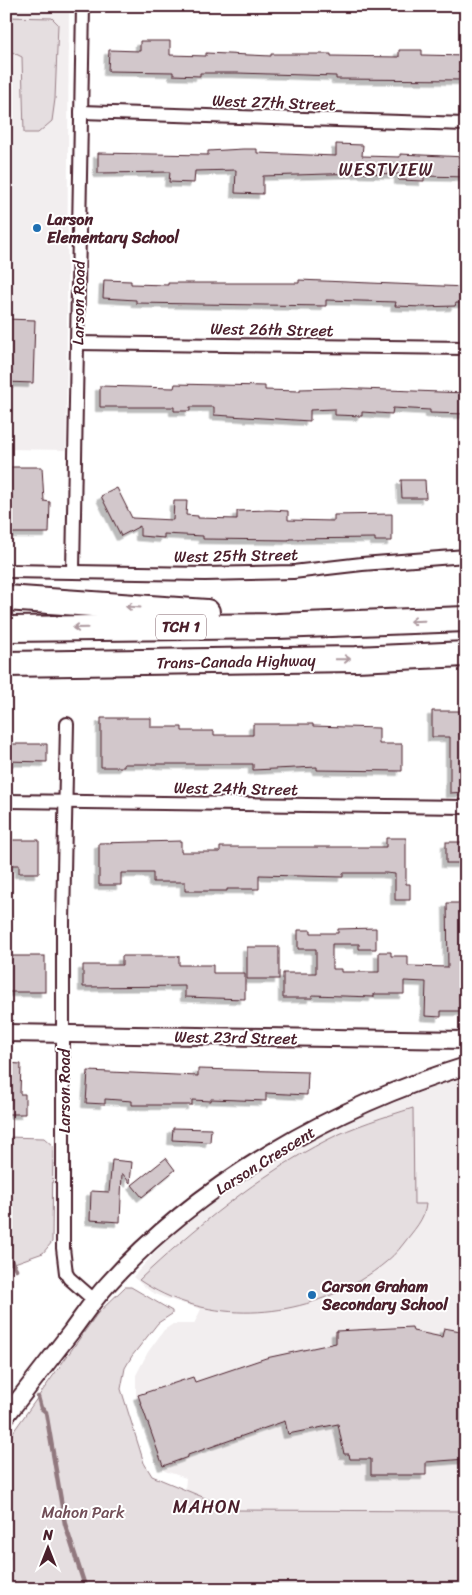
<svg xmlns="http://www.w3.org/2000/svg" width="472" height="1595" viewBox="0 0 472 1595" font-family="Sriracha,sans-serif">
  <style>
    .built { fill: #f2eeef }
    .green { fill: #e5dee0; stroke: #987e86 }
    .lines { fill: none; stroke-linecap: round; stroke-linejoin: round }
    .stream { stroke: #91787e; stroke-width: 4.5 }
    .building { fill: #d2c7cb; stroke: #4a1f2b; filter: url(#shadow) }
    .minor-casing { stroke: #4a1f2b; stroke-width: 16 }
    .tertiary-casing { stroke: #4a1f2b; stroke-width: 20 }
    .motorway-casing { stroke: #4a1f2b; stroke-width: 28 }
    .minor { stroke: #fff; stroke-width: 12 }
    .tertiary { stroke: #fff; stroke-width: 16 }
    .motorway { stroke: #fff; stroke-width: 24 }
    .oneway { stroke: #ae9aa0 }
    .poi-dot { fill: #1f6fb2; stroke: #fff; stroke-width: 2 }
    .labels { text-anchor: middle; stroke-width: 4; stroke-linejoin: round; paint-order: stroke }
    .shield { fill: #fff; stroke: #80626b; stroke-width: 1 }
    .shield-label { font-size: 15px; font-weight: bold; fill: #4a1f2b }
    .street-label { font-size: 16px; fill: #4a1f2b; stroke: #fff }
    .poi-label { font-size: 16px; font-weight: bold; fill: #4a1f2b; stroke: #fff; text-anchor: start }
    .park-label { font-size: 16px; fill: #714f58; stroke: #fff }
    .neighbourhood-label { font-size: 18px; letter-spacing: 1px; fill: #4a1f2b; stroke: #fff }
  </style>
  <defs>
    <filter id="shadow"><feDropShadow dx="-4.5" dy="4.5" stdDeviation="0" flood-color="#0004"/></filter>
  </defs>
  <rect width="100%" height="100%" fill="#fff"/>
  <filter id="ink" filterUnits="userSpaceOnUse"><feTurbulence type="fractalNoise" baseFrequency=".02" numOctaves="2"/><feDisplacementMap in="SourceGraphic" scale="10" xChannelSelector="R" yChannelSelector="G"/><feConvolveMatrix kernelMatrix="1 2 1 2 8 2 1 2 1" color-interpolation-filters="sRGB"/></filter>
  <g filter="url(#ink)">
    <g class="built">
      <polygon points="6,6 69,6 66,450 6,449"/>
      <polygon points="466,1078 466,1511 234,1510 185,1490 186,1478 165,1471 156,1462 136,1399 136,1375 148,1352 164,1330 173,1324 194,1324 201,1309 165,1298 151,1292 133,1277 170,1236 210,1205 275,1160 337,1125 447,1082"/>
    </g>
    <g class="green">
      <polygon points="6,17 52,18 58,24 55,99 52,121 38,133 24,133 22,57 6,49"/>
      <polygon points="6,67 11,67 10,176 6,176"/>
      <path d="M413,1108l1,96h12c-1,15 -13,27 -22,39 -13,18 -33,31 -52,42 -66,36 -150,38 -213,-5 54,-51 121,-106 188,-140 27,-14 57,-23 86,-32z"/>
      <polygon points="6,1137 44,1138 53,1146 52,1242 43,1253 6,1266"/>
      <polygon points="125,1287 131,1287 172,1311 172,1314 158,1323 132,1356 125,1368 121,1389 144,1463 152,1476 234,1510 466,1511 466,1589 6,1589 6,1565 10,1557 6,1555 6,1442 97,1314"/>
    </g>
    <g class="lines">
      <g class="stream">
        <polyline points="6,1252 16,1269"/>
        <polyline points="38,1397 41,1408 46,1412 65,1524 86,1589"/>
      </g>
    </g>
    <g class="building">
      <polygon points="140,41 170,41 170,55 206,56 206,53 271,56 271,54 331,54 331,56 399,57 399,50 422,50 422,55 466,56 466,80 336,79 336,76 237,73 200,73 200,76 173,75 173,72 108,71 109,50 140,51"/>
      <polygon points="336,144 363,145 362,156 400,157 400,154 466,157 466,177 424,176 424,181 399,180 399,174 361,173 263,176 263,194 235,193 236,170 195,171 194,183 169,182 170,172 98,173 98,153 208,155 208,151 243,149 257,149 257,153 336,156"/>
      <polygon points="104,280 131,281 131,284 168,285 168,283 299,283 299,280 466,287 466,303 456,303 455,306 423,307 395,306 396,302 326,300 326,306 136,303 136,300 103,298"/>
      <polygon points="6,319 35,320 33,383 6,382"/>
      <polygon points="175,384 265,386 265,390 300,391 300,389 336,388 466,393 466,414 430,413 430,410 393,408 392,414 362,412 362,416 335,415 335,409 310,410 310,421 214,415 214,407 190,407 190,411 174,411 174,407 100,407 100,386 174,388"/>
      <polygon points="7,467 42,467 44,501 50,502 49,533 8,533 10,481 7,481"/>
      <polygon points="401,480 425,480 426,498 402,498"/>
      <polygon points="117,488 132,518 173,520 174,501 187,501 186,515 198,516 198,518 237,519 237,511 270,510 288,511 288,520 334,521 334,515 392,514 392,541 375,541 375,538 289,539 289,540 203,539 203,536 164,534 164,538 140,536 140,526 121,536 101,496"/>
      <polygon points="432,711 466,711 466,792 450,793 450,737 432,737"/>
      <polygon points="101,718 151,718 151,727 182,727 182,731 214,731 214,735 253,735 253,724 313,724 313,726 379,728 379,744 402,744 402,771 317,770 317,767 253,770 253,764 124,764 124,767 101,767"/>
      <polygon points="6,744 47,744 47,762 6,761"/>
      <polygon points="386,838 406,838 406,884 410,884 410,900 395,900 395,874 386,873 343,873 343,877 259,875 259,889 227,889 227,891 185,891 185,882 153,882 153,873 121,873 121,885 99,885 99,843 181,841 181,852 220,852 220,847 386,847"/>
      <polygon points="6,840 39,840 39,873 19,873 19,865 6,865"/>
      <rect x="446" y="842" width="20" height="21"/>
      <polygon points="447,903 466,903 466,1011 441,1011 441,1017 425,1016 426,982 404,981 404,994 374,994 374,997 312,995 312,998 283,998 283,973 316,973 316,949 298,949 298,930 311,930 311,933 338,933 338,929 376,928 376,949 359,949 359,944 332,944 332,969 341,969 341,972 379,972 379,952 391,952 391,956 408,956 408,966 448,967"/>
      <rect x="247" y="947" width="32" height="32"/>
      <rect x="6" y="956" width="39" height="36"/>
      <polygon points="122,956 179,956 179,965 213,965 213,973 245,973 245,999 185,997 185,986 83,987 83,965 122,965"/>
      <polygon points="6,1063 21,1064 20,1094 25,1094 25,1114 6,1114"/>
      <polygon points="198,1069 308,1072 307,1095 266,1093 266,1101 211,1099 211,1101 192,1100 192,1105 132,1105 132,1101 105,1099 105,1104 86,1103 88,1071 198,1076"/>
      <polygon points="173,1128 211,1129 210,1142 172,1140"/>
      <polygon points="166,1158 175,1170 142,1197 132,1185"/>
      <polygon points="112,1160 132,1162 130,1183 122,1173 120,1222 90,1220 91,1191 109,1192"/>
      <polygon points="412,1327 413,1331 442,1337 444,1328 466,1332 466,1459 426,1462 426,1475 371,1475 371,1459 350,1459 349,1454 344,1454 338,1424 288,1434 285,1421 188,1455 188,1457 163,1466 138,1395 193,1377 195,1382 266,1358 336,1343 336,1331"/>
    </g>
    <g class="lines">
      <g class="minor-casing">
        <g id="minor">
          <polyline points="81,112 466,124"/>
          <polyline points="77,343 466,348"/>
          <polyline points="6,571 205,574 293,572 362,564 466,556"/>
          <polyline points="73,571 83,6"/>
          <polyline points="67,724 63,922 63,1248 66,1273 69,1278 94,1300"/>
          <polyline points="6,801 466,807"/>
        </g>
      </g>
      <g class="tertiary-casing">
        <g id="tertiary">
          <polyline points="6,1033 466,1040"/>
          <path d="M6,1416c22,-28 43,-56 65,-84 12,-16 23,-33 37,-48 92,-102 227,-178 358,-218"/>
        </g>
      </g>
      <g class="motorway-casing">
        <g id="motorway">
          <polyline points="6,598 207,612"/>
          <polyline points="6,629 277,626 466,619"/>
          <polyline points="6,664 356,659 466,654"/>
        </g>
      </g>
      <use href="#minor" class="minor"/>
      <use href="#tertiary" class="tertiary"/>
      <use href="#motorway" class="motorway"/>
    </g>
    <defs><path id="oneway-shaft" d="M-6 0H5M1.5-3L5.5 0L1.5 3" fill="none" stroke-width="1.6" stroke-linecap="round" stroke-linejoin="round" transform="scale(1.25)"/></defs>
    <g class="oneway">
      <use href="#oneway-shaft" transform="translate(133 607) rotate(-176)"/>
      <use href="#oneway-shaft" transform="translate(417 621) rotate(178)"/>
      <use href="#oneway-shaft" transform="translate(80 628) rotate(179)"/>
      <use href="#oneway-shaft" transform="translate(343 659) rotate(-1)"/>
    </g>
  </g>
  <g class="poi-dot">
    <circle cx="37" cy="228" r="5"/>
    <circle cx="312" cy="1295" r="5"/>
  </g>
  <g class="labels">
    <rect class="shield" x="156" y="614.5" width="50" height="25" rx="4"/>
    <g class="shield-label">
      <text x="181" y="632">TCH 1</text>
    </g>
    <g class="street-label">
      <text transform="translate(274 102) rotate(2)" y="6">West 27th Street</text>
      <text transform="translate(78 303) rotate(-89)" y="6">Larson Road</text>
      <text transform="translate(272 329) rotate(1)" y="6">West 26th Street</text>
      <text transform="translate(236 555) rotate(-1)" y="6">West 25th Street</text>
      <text transform="translate(236 661) rotate(-1)" y="6">Trans-Canada Highway</text>
      <text transform="translate(236 788) rotate(1)" y="6">West 24th Street</text>
      <text transform="translate(236 1037) rotate(1)" y="6">West 23rd Street</text>
      <text transform="translate(64 1091) rotate(-90)" y="6">Larson Road</text>
      <text transform="translate(265 1160) rotate(-32)" y="6">Larson Crescent</text>
    </g>
    <g class="poi-label">
      <text x="47" y="225">Larson<tspan x="47" dy="18">Elementary School</tspan></text>
      <text x="322" y="1292">Carson Graham<tspan x="322" dy="18">Secondary School</tspan></text>
    </g>
    <g class="park-label">
      <text x="83" y="1518">Mahon Park</text>
    </g>
    <g class="neighbourhood-label">
      <text x="386" y="176">WESTVIEW</text>
      <text x="207" y="1513">MAHON</text>
    </g>
  </g>
  <rect width="472" height="1595" fill="none" stroke="#fff" stroke-width="25"/>
  <rect x="12" y="12" width="447" height="1570" fill="none" stroke="#4a1f2b" stroke-width="2" filter="url(#ink)"/>
  <g transform="translate(48 1548)" stroke="#ffffff" stroke-width="4" paint-order="stroke">
  <path d="M0-4L9 19L0 12L-9 19Z" fill="#4a1f2b"/>
  <text y="-8" font-size="14" font-weight="bold" text-anchor="middle" fill="#4a1f2b">N</text>
  </g>
</svg>
